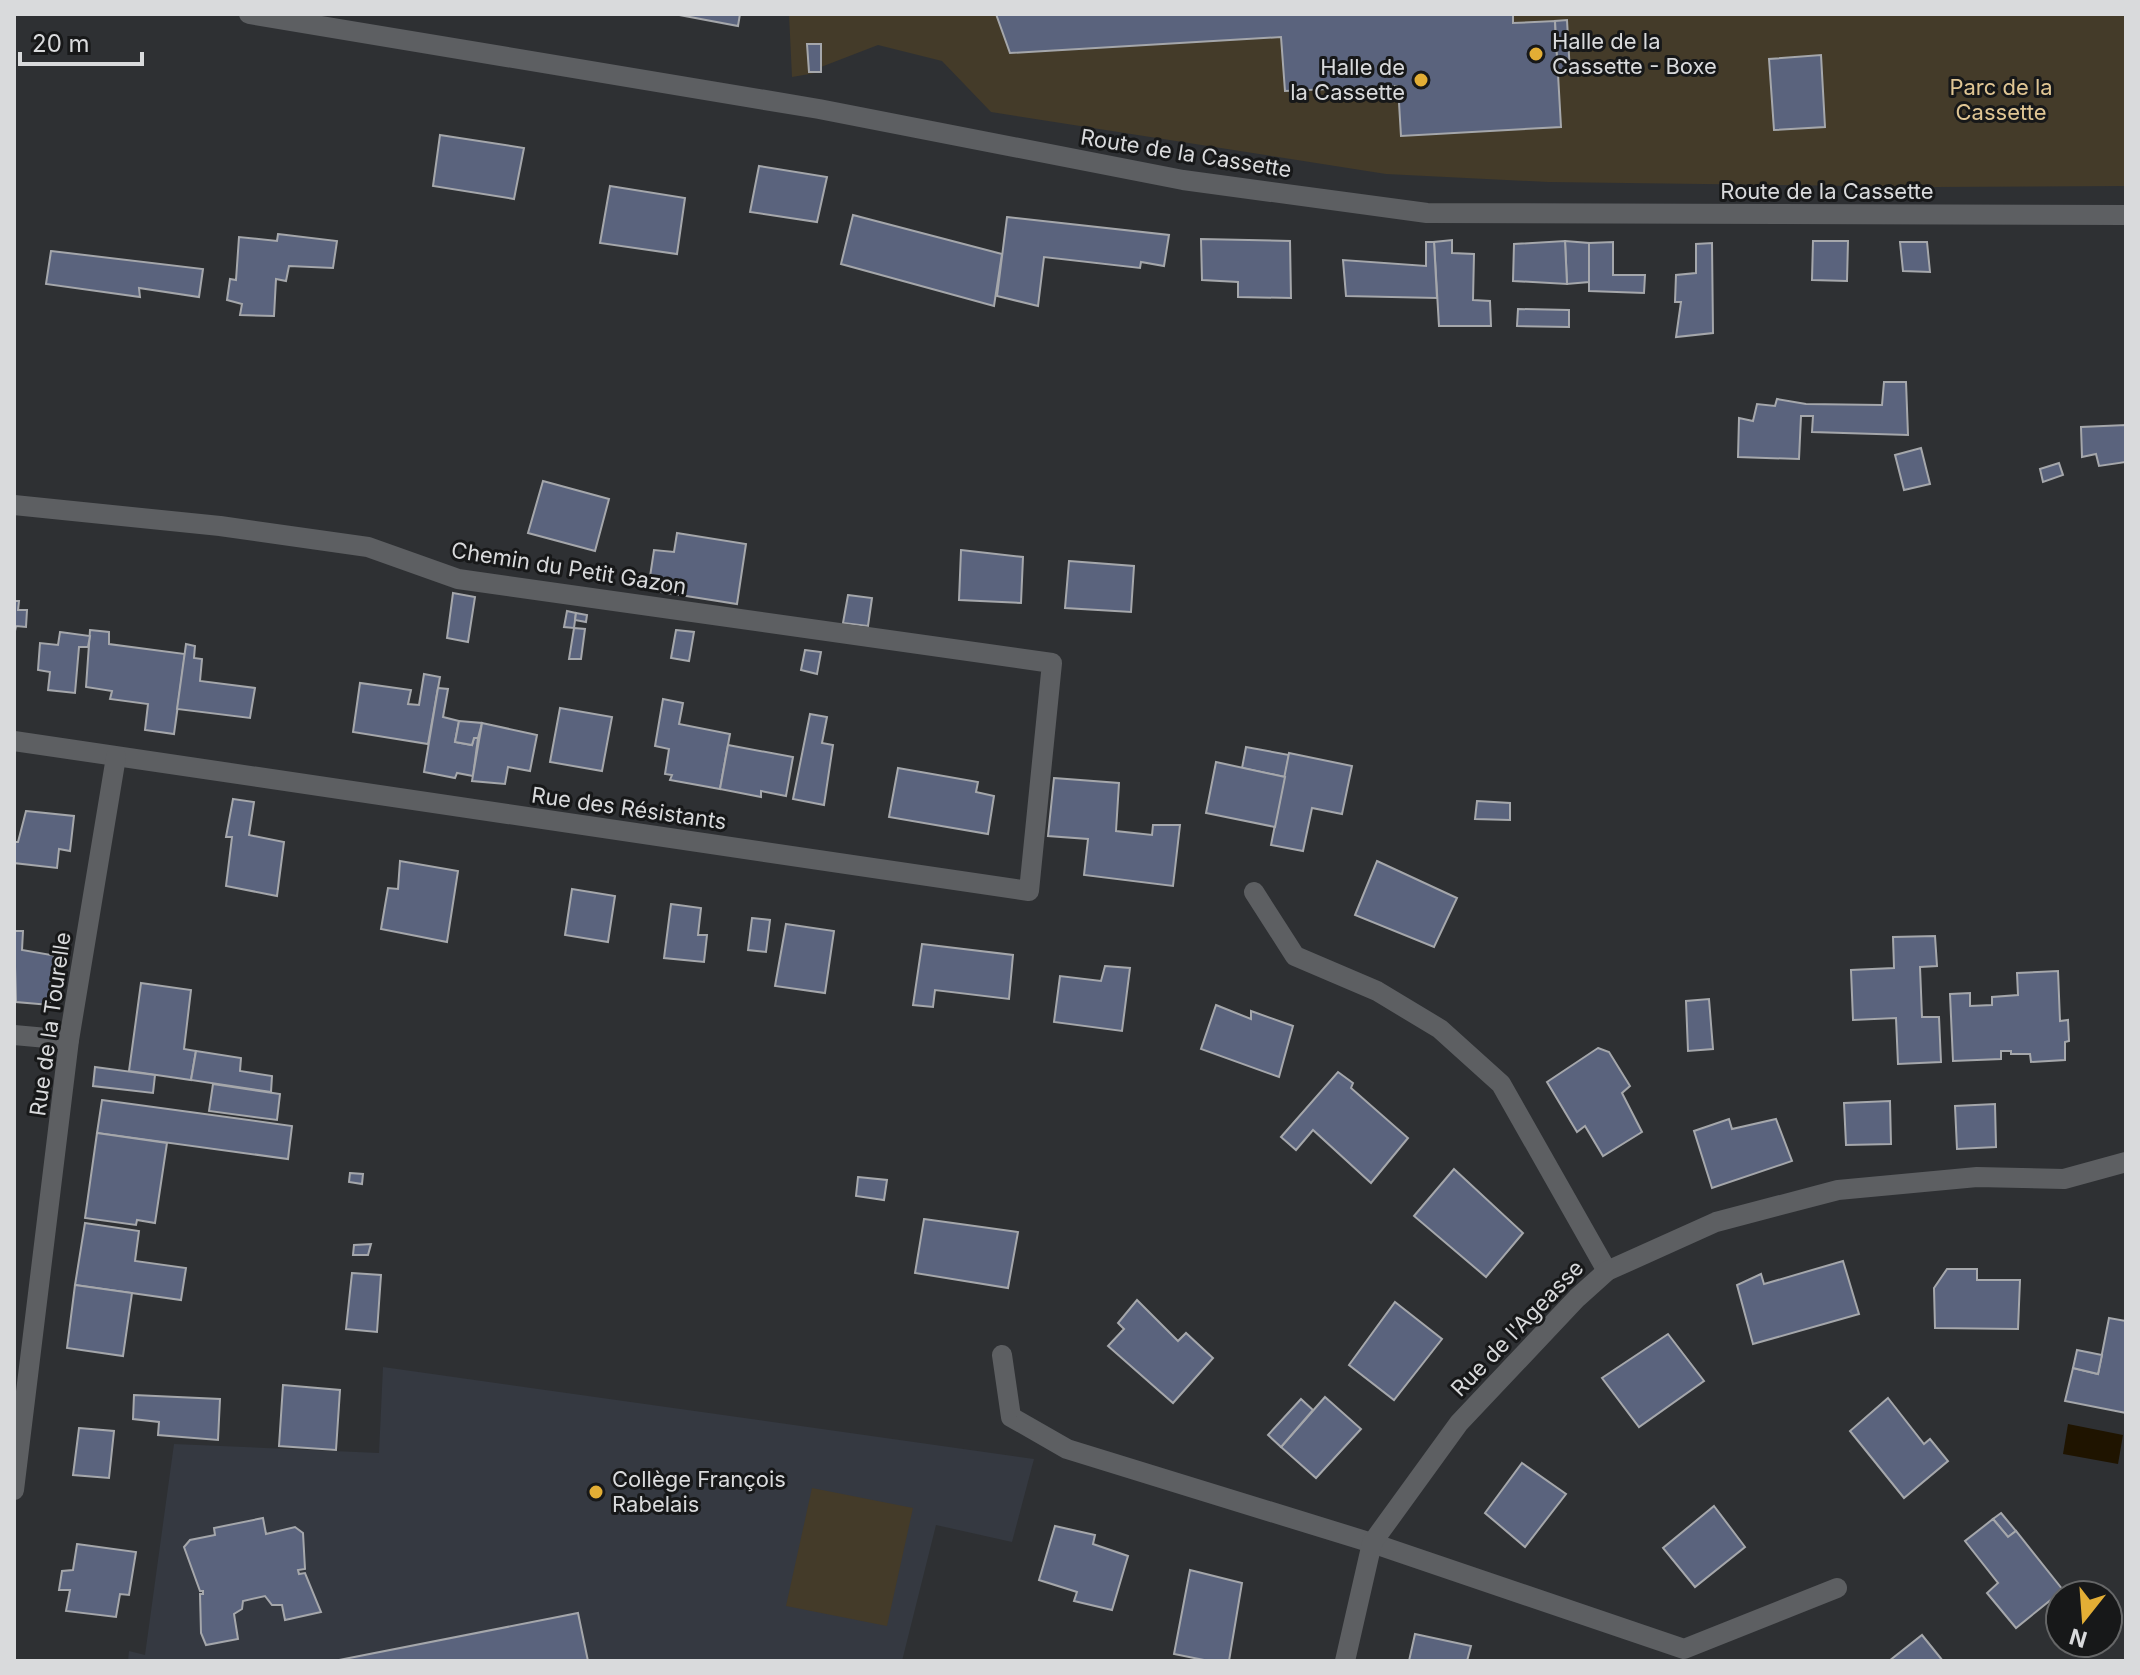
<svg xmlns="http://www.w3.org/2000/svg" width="2140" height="1675" viewBox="0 0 2140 1675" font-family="Inter,sans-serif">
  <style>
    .built { fill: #353941 }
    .green { fill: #443b29 }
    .water { fill: #1f1400 }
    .building { fill: #5a637d; stroke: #a5a7ab; stroke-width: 2 }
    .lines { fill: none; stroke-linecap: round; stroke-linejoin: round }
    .street { stroke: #5d5f62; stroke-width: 20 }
    .secondary { stroke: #5d5f62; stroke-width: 20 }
    .poi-dot { fill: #e3ae35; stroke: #171819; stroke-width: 3 }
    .labels { text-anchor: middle; stroke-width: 6; stroke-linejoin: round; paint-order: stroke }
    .poi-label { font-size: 22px; fill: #d9dadc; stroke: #171819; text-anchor: start }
    .park-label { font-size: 22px; fill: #e0c694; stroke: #171819 }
    .street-label { font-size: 22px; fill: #d9dadc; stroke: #171819 }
  </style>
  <rect width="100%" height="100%" fill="#2e3033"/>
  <polygon class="built" points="383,1367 1034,1459 1012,1542 936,1525 902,1661 128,1661 129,1651 145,1655 174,1444 379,1453"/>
  <g class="green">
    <polygon points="789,14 2126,14 2126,186 1934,187 1548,182 1386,174 991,112 942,61 878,45 821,67 821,72 792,77"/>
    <polygon points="812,1488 913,1508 887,1626 786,1606"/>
  </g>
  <polygon class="water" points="2068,1424 2123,1435 2118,1464 2063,1454"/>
  <g class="building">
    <polygon points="674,14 740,14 738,26"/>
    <polygon points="996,14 1513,14 1513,23 1555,21 1561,127 1401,136 1398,86 1285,91 1281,37 1010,53"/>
    <polygon points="1567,20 1570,73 1558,74 1555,21"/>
    <polygon points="807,44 821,44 821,72 809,72"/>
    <polygon points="1821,55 1825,127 1774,130 1769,59"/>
    <polygon points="440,135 524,148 514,199 433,186"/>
    <polygon points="759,166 827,177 817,222 750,212"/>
    <polygon points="610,186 685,198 677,254 600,243"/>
    <polygon points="853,215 1002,254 994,306 841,264"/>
    <polygon points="1007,217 1169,235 1164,266 1141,262 1140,268 1044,257 1038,306 997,296"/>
    <polygon points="278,234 337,241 333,268 289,266 286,281 276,279 274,316 240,315 242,304 227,300 230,279 236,280 239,237 277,241"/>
    <polygon points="1201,239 1290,241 1291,298 1238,297 1238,282 1202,280"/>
    <polygon points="1452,240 1452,253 1474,254 1473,300 1490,301 1491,326 1439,326 1434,242"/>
    <polygon points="1565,241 1589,243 1589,282 1567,284"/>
    <polygon points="1565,241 1567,284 1513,281 1514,244"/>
    <polygon points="1813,241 1848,241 1847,281 1812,280"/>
    <polygon points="1426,242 1434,242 1437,298 1346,296 1343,260 1426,266"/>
    <polygon points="1613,242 1613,275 1645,275 1644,293 1589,291 1589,243"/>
    <polygon points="1900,242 1927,242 1930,272 1903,271"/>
    <polygon points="1712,243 1713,333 1676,337 1681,302 1675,302 1676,275 1696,273 1696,244"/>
    <polygon points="51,251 203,269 199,297 139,288 140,297 46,284"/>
    <polygon points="1518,309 1569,310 1569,327 1517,326"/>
    <polygon points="1884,382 1906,382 1908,435 1812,432 1813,416 1801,416 1799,459 1738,457 1739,418 1753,421 1757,404 1775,406 1777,399 1806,404 1882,405"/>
    <polygon points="2126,425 2126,462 2099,466 2096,454 2082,457 2081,427"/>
    <polygon points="1921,448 1930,484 1904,490 1895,455"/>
    <polygon points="2059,463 2063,475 2043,482 2040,469"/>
    <polygon points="543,481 609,499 595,551 528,533"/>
    <polygon points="677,533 746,544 737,604 648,590 654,550 674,552"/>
    <polygon points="961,550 1023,557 1021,603 959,600"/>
    <polygon points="1069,561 1134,566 1131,612 1065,608"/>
    <polygon points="453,593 475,597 468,642 447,638"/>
    <polygon points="848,595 872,598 868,626 843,623"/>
    <polygon points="14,601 19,601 18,610 27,610 26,627 16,626 15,631"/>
    <polygon points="567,611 576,613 574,628 564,627"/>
    <polygon points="576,613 587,615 586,622 575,620"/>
    <polygon points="574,628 585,629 581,659 569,659"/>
    <polygon points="90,630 109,632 109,644 185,654 174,734 145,730 148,704 110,699 112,691 86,687"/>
    <polygon points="676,630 694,632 689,661 671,658"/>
    <polygon points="60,632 90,636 88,647 79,647 75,693 48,690 50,672 38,670 40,643 58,645"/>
    <polygon points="186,644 195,646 194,658 202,659 200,681 255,688 250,718 177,709"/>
    <polygon points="805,650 821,652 817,674 801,670"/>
    <polygon points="424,674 440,677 428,744 353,732 360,683 411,690 408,704 419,705"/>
    <polygon points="438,688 448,689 443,717 459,721 455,742 472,745 474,738 478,738 473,776 457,773 455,778 424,772"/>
    <polygon points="663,699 683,703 679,724 730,734 720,789 670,780 672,775 665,774 669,749 655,746"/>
    <polygon points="560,708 612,717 602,771 550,762"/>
    <polygon points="810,714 827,717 822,743 833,745 824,805 793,799"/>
    <polygon points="459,721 482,723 478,738 474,738 472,745 455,742"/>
    <polygon points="482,723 537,735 530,771 508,767 505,784 472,781"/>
    <polygon points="728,745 793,757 786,796 761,791 761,797 720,789"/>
    <polygon points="1246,747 1289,755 1285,777 1242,768"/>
    <polygon points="1289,753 1352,766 1342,814 1312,808 1303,851 1271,845"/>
    <polygon points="1216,762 1285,777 1275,827 1206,813"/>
    <polygon points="898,768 978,782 976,792 994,796 988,834 889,817"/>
    <polygon points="1054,778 1119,783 1116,831 1152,835 1153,825 1180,825 1173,886 1084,875 1088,839 1048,836"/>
    <polygon points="233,799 254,802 249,835 284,842 277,896 226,886 232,837 226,837"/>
    <polygon points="1477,801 1510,803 1510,820 1475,819"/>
    <polygon points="26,811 74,816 70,851 59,849 57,868 14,863 14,842 18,842"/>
    <polygon points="400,861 458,871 447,942 381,929 388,888 398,889"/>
    <polygon points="1377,861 1457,898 1434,947 1355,915"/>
    <polygon points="572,889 615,896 608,942 565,935"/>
    <polygon points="671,904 701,908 698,935 707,935 704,962 664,958"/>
    <polygon points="752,918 770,920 766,952 748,950"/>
    <polygon points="786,924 834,931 825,993 775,986"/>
    <polygon points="14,931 23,931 22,950 57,956 50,1005 16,1002"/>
    <polygon points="1935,936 1937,966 1920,967 1922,1017 1939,1017 1941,1062 1898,1064 1896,1018 1853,1020 1851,970 1894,968 1893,937"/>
    <polygon points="922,944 1013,955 1009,999 935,990 933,1007 913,1005"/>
    <polygon points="1105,966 1130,968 1122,1031 1054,1022 1060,976 1101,981"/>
    <polygon points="2058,971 2060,1021 2068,1020 2069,1041 2065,1042 2065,1060 2031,1062 2030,1054 2011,1054 2011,1051 2001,1051 2001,1059 1953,1061 1950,994 1970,993 1970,1006 1992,1005 1992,997 2018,995 2017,973"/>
    <polygon points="141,983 191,990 184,1049 196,1051 191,1080 129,1071"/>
    <polygon points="1709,999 1713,1049 1688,1051 1686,1001"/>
    <polygon points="1216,1005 1251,1019 1251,1011 1293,1026 1279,1077 1201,1049"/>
    <polygon points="1598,1048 1609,1052 1630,1086 1622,1093 1642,1132 1603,1156 1585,1126 1577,1132 1547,1082"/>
    <polygon points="196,1051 241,1058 240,1071 272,1076 271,1092 191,1080"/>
    <polygon points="95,1067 155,1075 153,1093 93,1086"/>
    <polygon points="1338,1072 1353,1083 1351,1088 1408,1138 1371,1183 1313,1130 1296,1150 1281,1137"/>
    <polygon points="213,1084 280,1094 277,1120 209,1111"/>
    <polygon points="102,1100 292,1126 288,1159 97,1133"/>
    <polygon points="1890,1101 1891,1144 1846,1145 1844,1103"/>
    <polygon points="1995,1104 1996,1147 1957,1149 1955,1106"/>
    <polygon points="1729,1119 1732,1129 1776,1119 1792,1161 1712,1188 1694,1131"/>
    <polygon points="97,1133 167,1143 155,1223 137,1220 136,1225 85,1218"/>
    <polygon points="1454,1169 1523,1233 1486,1277 1414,1216"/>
    <polygon points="350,1173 363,1174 362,1184 349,1182"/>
    <polygon points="858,1177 887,1180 884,1200 856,1196"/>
    <polygon points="924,1219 1018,1232 1008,1288 915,1273"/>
    <polygon points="85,1223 139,1231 135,1261 186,1268 181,1300 75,1285"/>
    <polygon points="371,1244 368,1255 353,1255 354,1245"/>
    <polygon points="1843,1261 1859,1314 1753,1344 1737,1285 1761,1274 1764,1284"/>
    <polygon points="1947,1269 1977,1269 1977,1280 2020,1280 2018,1329 1935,1328 1934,1288"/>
    <polygon points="352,1273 381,1275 377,1332 346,1329"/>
    <polygon points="75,1285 132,1293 123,1356 67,1348"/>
    <polygon points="1137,1300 1178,1341 1186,1333 1213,1358 1173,1403 1108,1346 1124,1329 1118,1323"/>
    <polygon points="1395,1302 1442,1339 1394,1400 1349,1365"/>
    <polygon points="2109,1318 2126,1321 2126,1413 2065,1401 2073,1368 2098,1374"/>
    <polygon points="1668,1334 1704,1381 1639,1427 1602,1378"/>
    <polygon points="2077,1350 2102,1355 2098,1374 2073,1368"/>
    <polygon points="283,1385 340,1390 336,1450 279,1446"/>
    <polygon points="134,1395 220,1399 218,1440 158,1435 159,1422 133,1419"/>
    <polygon points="1325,1397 1361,1429 1316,1478 1281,1447"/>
    <polygon points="1888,1398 1924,1444 1930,1439 1948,1461 1904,1498 1850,1431"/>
    <polygon points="1301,1399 1313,1410 1281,1447 1268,1435"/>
    <polygon points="79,1428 114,1431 109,1478 73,1475"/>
    <polygon points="1522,1463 1566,1494 1525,1547 1485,1513"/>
    <polygon points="1714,1506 1745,1547 1695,1587 1663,1548"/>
    <polygon points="2001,1513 2016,1531 2008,1537 1993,1519"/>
    <polygon points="263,1518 266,1534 295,1527 303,1533 305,1569 298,1570 299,1574 305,1573 321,1612 285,1620 282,1605 272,1605 265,1596 243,1601 242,1609 234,1614 238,1639 206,1645 201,1633 200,1594 203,1594 203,1591 200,1591 184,1547 190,1540 215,1535 214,1528"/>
    <polygon points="1993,1519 2008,1537 2016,1531 2063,1590 2016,1628 1987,1593 1998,1583 1965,1541"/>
    <polygon points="1055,1526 1095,1535 1093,1544 1128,1556 1112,1610 1074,1601 1077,1592 1039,1580"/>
    <polygon points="77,1544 136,1552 129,1595 120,1594 116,1617 66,1611 70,1590 59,1590 62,1571 73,1570"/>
    <polygon points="1190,1570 1242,1583 1229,1661 1209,1661 1174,1654"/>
    <polygon points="578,1613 588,1661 334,1661"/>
    <polygon points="1415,1634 1471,1646 1467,1661 1409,1661"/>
    <polygon points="1922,1635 1943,1661 1889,1661"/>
  </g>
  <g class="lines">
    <g class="street">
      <polyline points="14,505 220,526 368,547 458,579 1052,663 1029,891 14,741"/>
      <polyline points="1254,892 1295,956 1377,991 1440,1029 1501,1084 1607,1271"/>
      <polyline points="14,1035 69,1040"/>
      <polyline points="1002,1355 1011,1417 1067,1449 1372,1543 1684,1649 1837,1588"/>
      <polyline points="14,1490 69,1040 116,757"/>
      <polyline points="1345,1661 1372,1543 1459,1423 1577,1298 1607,1271 1716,1222 1838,1190 1977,1177 2064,1179 2126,1162"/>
    </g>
    <polyline class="secondary" points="249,14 819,109 1183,180 1427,213 2126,215"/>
  </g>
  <g class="poi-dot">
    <circle cx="1536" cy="54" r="8"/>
    <circle cx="1421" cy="80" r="8"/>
    <circle cx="596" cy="1492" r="8"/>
  </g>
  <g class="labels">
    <g class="poi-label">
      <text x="1552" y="49">Halle de la<tspan x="1552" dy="25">Cassette - Boxe</tspan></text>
      <text x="1405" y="75" text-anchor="end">Halle de<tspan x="1405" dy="25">la Cassette</tspan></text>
      <text x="612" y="1487">Collège François<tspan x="612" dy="25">Rabelais</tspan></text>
    </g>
    <g class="park-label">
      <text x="2001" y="95">Parc de la<tspan x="2001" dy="25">Cassette</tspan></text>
    </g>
    <g class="street-label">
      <text transform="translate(1186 153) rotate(9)" y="8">Route de la Cassette</text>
      <text x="1827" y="199">Route de la Cassette</text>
      <text transform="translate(569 568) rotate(9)" y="8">Chemin du Petit Gazon</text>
      <text transform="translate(629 808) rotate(8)" y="8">Rue des Résistants</text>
      <text transform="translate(50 1024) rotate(-82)" y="8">Rue de la Tourelle</text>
      <text transform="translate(1517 1328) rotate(-46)" y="8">Rue de l'Ageasse</text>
    </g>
  </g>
  <rect width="2140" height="1675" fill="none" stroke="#d9dadc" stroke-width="32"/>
  <g transform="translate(2084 1619) rotate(197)"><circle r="38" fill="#171819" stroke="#656667" stroke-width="2"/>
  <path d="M0-6L14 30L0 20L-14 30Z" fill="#e3ae35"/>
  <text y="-12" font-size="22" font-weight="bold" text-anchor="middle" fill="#d9dadc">N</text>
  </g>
  <path d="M20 52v12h122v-12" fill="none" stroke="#d9dadc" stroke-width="4"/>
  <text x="32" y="52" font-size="24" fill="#d9dadc" stroke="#171819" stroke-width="6" paint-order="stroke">20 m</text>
</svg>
